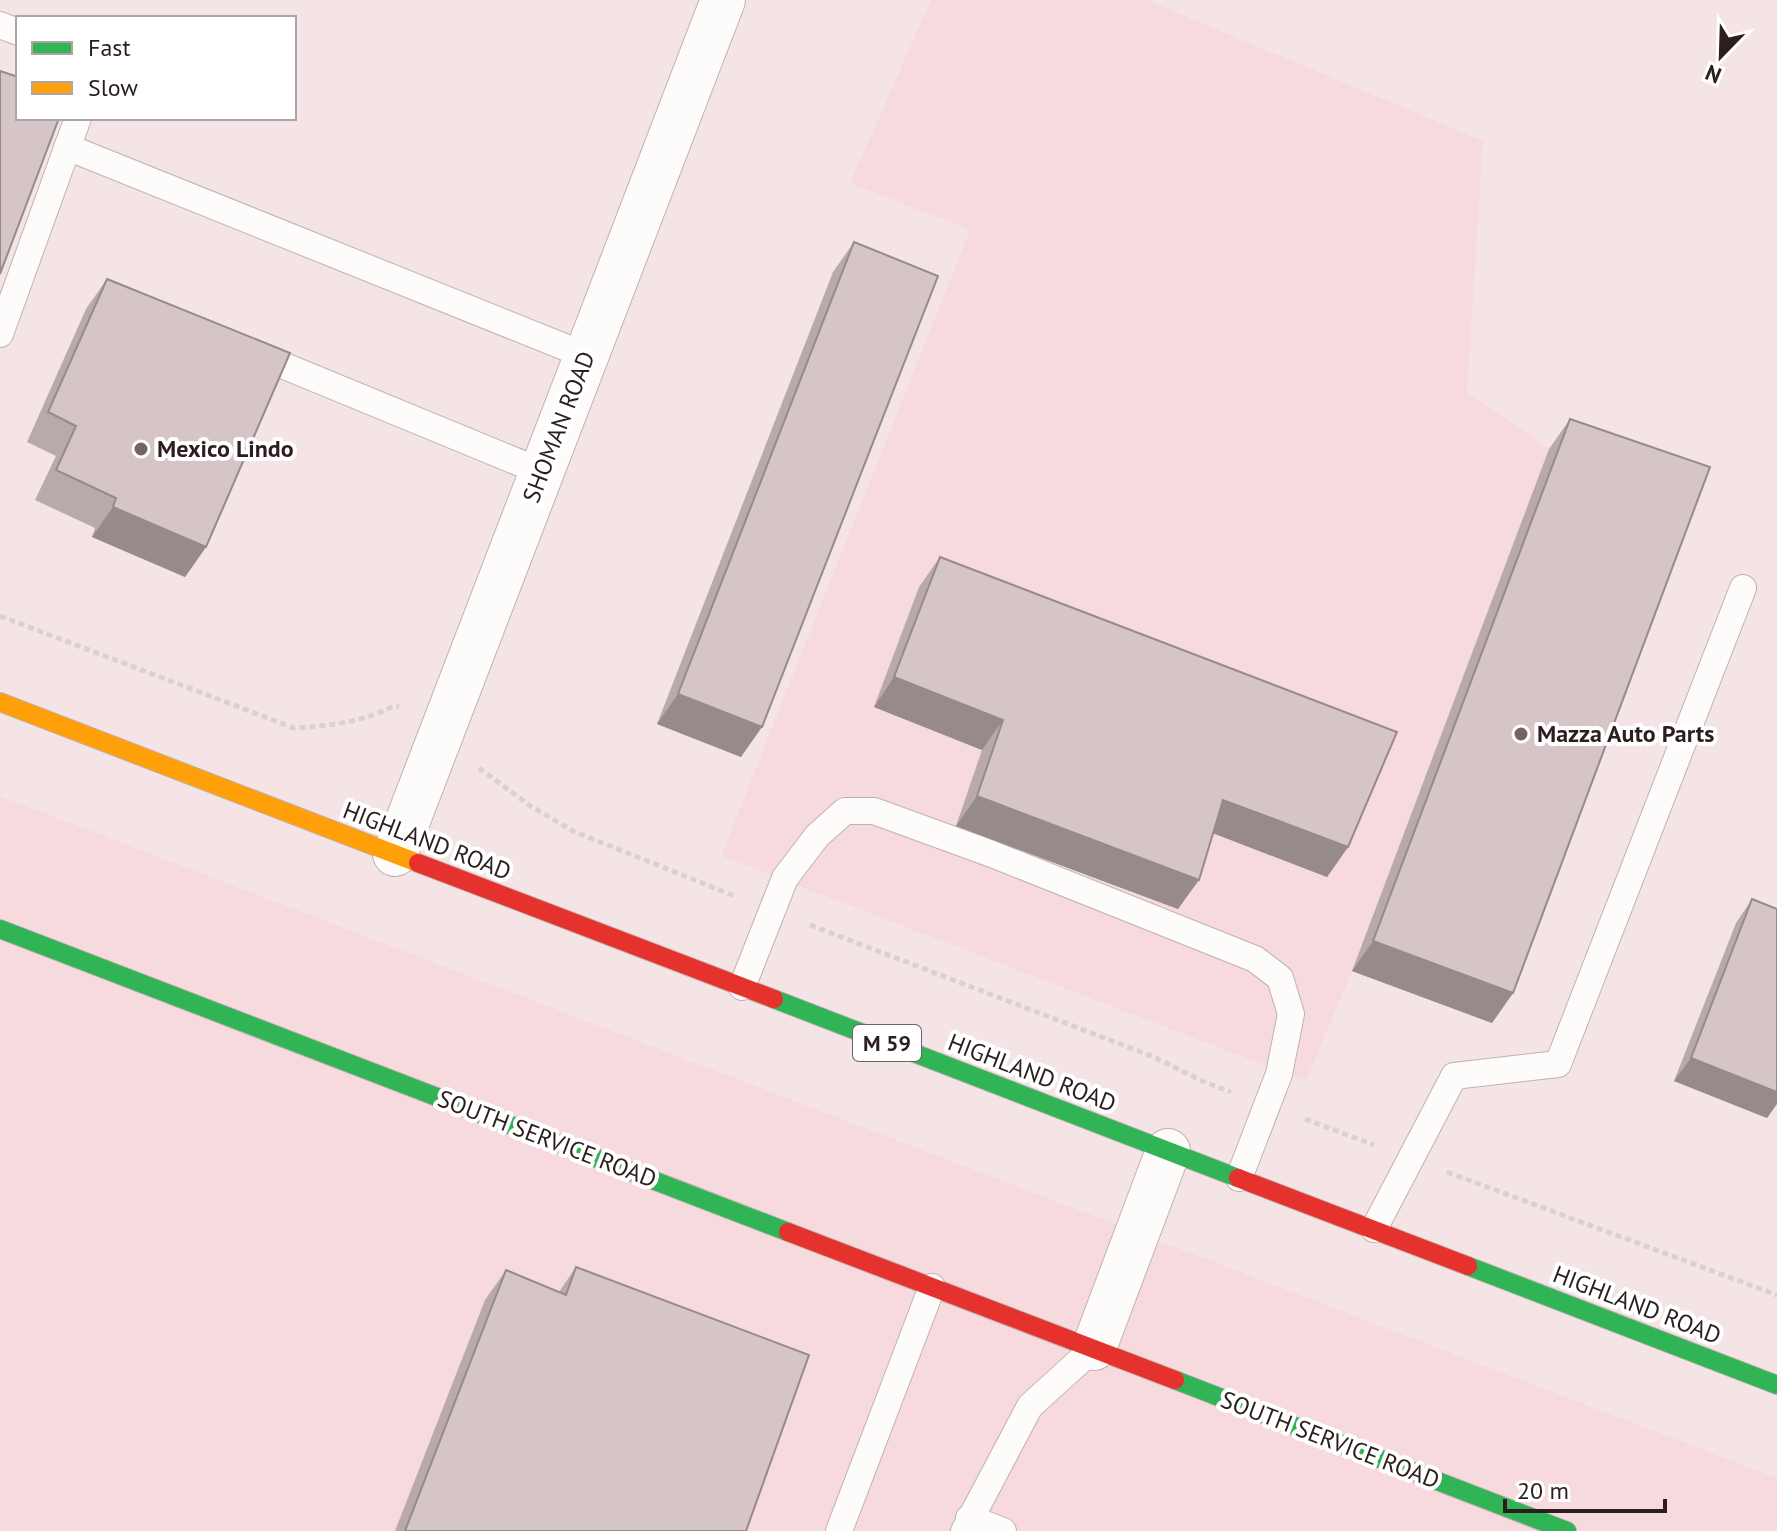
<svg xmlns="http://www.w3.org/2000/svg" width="1777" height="1531" viewBox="0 0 1777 1531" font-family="'PT Sans',sans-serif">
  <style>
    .built { fill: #f7dadd }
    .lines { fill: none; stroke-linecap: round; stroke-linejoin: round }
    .lane-casing { stroke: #c0b1b2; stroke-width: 28 }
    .street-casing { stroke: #c0b1b2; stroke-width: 46 }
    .fast-casing { stroke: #c0b1b2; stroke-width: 20 }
    .slow-casing { stroke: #c0b1b2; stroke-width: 20 }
    .jam-casing { stroke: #c0b1b2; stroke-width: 20 }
    .path { stroke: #d7d1d2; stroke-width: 5; stroke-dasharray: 6 4; stroke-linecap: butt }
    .lane { stroke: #fefbfb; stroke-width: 26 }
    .street { stroke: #fefbfb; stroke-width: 44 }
    .fast { stroke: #30b455; stroke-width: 18 }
    .slow { stroke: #ff9f0a; stroke-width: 18 }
    .jam { stroke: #e5322d; stroke-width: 18 }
    .wall { fill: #b8a9ab }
    .shaded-wall { fill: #968a8b }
    .building { fill: #d6c5c7; stroke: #968a8b; stroke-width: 2 }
    .poi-dot { fill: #726365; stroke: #fff; stroke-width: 3 }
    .labels { text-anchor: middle; stroke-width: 8; stroke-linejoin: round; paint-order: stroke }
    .shield { fill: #fff; stroke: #6b6262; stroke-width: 2 }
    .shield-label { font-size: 22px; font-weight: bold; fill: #2c1e1f }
    .street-label { font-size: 24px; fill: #2c1e1f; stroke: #fff }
    .poi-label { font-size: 24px; font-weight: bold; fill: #2c1e1f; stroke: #fff; text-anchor: start }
  </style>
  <rect width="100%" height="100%" fill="#f5e4e6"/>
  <g class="built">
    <polygon points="931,0 1147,0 1483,141 1467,392 1549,449 1352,971 1306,1081 721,856 970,230 850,183"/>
    <polygon points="0,796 1777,1478 1777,1531 0,1531"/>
  </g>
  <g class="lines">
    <g class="lane-casing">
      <g id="lane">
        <polyline points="0,25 18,32"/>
        <polyline points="67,147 587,356"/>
        <polyline points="0,334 78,118"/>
        <polyline points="253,353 542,472"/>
        <polyline points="742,987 785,878 817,836 845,811 874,811 992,854 1255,959 1280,978 1291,1014 1279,1074 1239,1178"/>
        <polyline points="1374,1229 1454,1076 1558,1064 1743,588"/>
        <polyline points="969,1518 1003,1531"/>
        <polyline points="839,1531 932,1287"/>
        <polyline points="964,1531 1030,1406 1094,1348"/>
      </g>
    </g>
    <g class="street-casing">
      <g id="street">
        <polyline points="395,854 723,0"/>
        <polyline points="1094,1348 1168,1151"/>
      </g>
    </g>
    <g class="fast-casing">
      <g id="fast">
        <polyline points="0,929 788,1232"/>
        <polyline points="774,999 1238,1178"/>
        <polyline points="1468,1266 1777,1385"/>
        <polyline points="1175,1380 1567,1531"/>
      </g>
    </g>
    <g class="slow-casing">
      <polyline id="slow" points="0,702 418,863"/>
    </g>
    <g class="jam-casing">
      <g id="jam">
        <polyline points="418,863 774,999"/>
        <polyline points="1238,1178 1468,1266"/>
        <polyline points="788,1232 1175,1380"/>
      </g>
    </g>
    <g class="path">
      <path d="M0,616l294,112c36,-2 68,-6 100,-22l5,1"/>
      <polyline points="479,768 529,805 573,831 737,897"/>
      <polyline points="810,925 1154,1057 1202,1081 1231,1092"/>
      <polyline points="1305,1119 1374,1145"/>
      <polyline points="1447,1172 1777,1295"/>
    </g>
    <use href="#lane" class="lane"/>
    <use href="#street" class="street"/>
    <use href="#fast" class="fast"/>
    <use href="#slow" class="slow"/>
    <use href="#jam" class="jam"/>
  </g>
  <g class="wall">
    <polygon points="854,242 741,757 657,724 833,272"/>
    <polygon points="107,279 206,547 185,577 92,537 95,528 35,500 56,456 27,442 86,309"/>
    <polygon points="1570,419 1513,993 1492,1023 1352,971 1549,449"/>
    <polygon points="940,557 1348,847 1327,877 1213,833 1178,909 956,826 982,750 874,707 919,587"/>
    <polygon points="1752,899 1767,1118 1674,1081 1736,923"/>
    <polygon points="576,1267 746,1531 395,1531 485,1300 506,1270 559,1292"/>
  </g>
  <g class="shaded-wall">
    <polygon points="113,507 206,547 185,577 92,537"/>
    <polygon points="894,677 1003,720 982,750 874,707"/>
    <polygon points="678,694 762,727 741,757 657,724"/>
    <polygon points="977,796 1199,880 1178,909 956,826"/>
    <polygon points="1223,800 1348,847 1327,877 1202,829"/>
    <polygon points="1373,941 1513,993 1492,1023 1352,971"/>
    <polygon points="1691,1058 1777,1092 1777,1104 1767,1118 1674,1081"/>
  </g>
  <g class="building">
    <polygon points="0,71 18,77 18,118 59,118 0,274"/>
    <polygon points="854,242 938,276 762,727 678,694"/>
    <polygon points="107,279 290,353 206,547 113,507 116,498 56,470 76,426 48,412"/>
    <polygon points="1570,419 1710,467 1513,993 1373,941"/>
    <polygon points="940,557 1397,732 1348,847 1223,800 1199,880 977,796 1003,720 894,677"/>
    <polygon points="1752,899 1777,909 1777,1092 1691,1058"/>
    <polygon points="576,1267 809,1355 746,1531 405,1531 506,1270 566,1295"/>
  </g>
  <g class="poi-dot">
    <circle cx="141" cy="449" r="8"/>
    <circle cx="1521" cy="734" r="8"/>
  </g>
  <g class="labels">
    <rect class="shield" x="853" y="1025" width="68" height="36" rx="6"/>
    <g class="shield-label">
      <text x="887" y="1051">M 59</text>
    </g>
    <g class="street-label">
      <text transform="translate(559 427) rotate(-69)" y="8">SHOMAN ROAD</text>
      <text transform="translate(427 841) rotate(21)" y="8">HIGHLAND ROAD</text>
      <text transform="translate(1032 1073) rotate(21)" y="8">HIGHLAND ROAD</text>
      <text transform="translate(547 1139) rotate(21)" y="8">SOUTH SERVICE ROAD</text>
      <text transform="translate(1637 1305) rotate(21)" y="8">HIGHLAND ROAD</text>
      <text transform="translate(1330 1440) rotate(21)" y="8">SOUTH SERVICE ROAD</text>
    </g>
    <g class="poi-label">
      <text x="157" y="457">Mexico Lindo</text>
      <text x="1537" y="742">Mazza Auto Parts</text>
    </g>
  </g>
  <rect x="16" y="16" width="280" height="104" fill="#ffffff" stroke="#aba5a5" stroke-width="2"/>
  <rect x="32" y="42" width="40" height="12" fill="#30b455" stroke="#aba5a5" stroke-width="2"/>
  <text x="88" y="56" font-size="24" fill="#2c1e1f">Fast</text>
  <rect x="32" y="82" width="40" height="12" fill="#ff9f0a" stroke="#aba5a5" stroke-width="2"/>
  <text x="88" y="96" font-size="24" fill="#2c1e1f">Slow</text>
  <g transform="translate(1721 56) rotate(203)" stroke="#ffffff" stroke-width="6" paint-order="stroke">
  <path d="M0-6L14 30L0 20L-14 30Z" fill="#2c1e1f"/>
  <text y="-12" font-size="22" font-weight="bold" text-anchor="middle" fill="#2c1e1f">N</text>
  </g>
  <path d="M1505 1499v12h160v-12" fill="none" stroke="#2c1e1f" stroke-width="4"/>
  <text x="1517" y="1499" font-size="24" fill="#2c1e1f" stroke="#ffffff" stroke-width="6" paint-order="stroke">20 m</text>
</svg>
